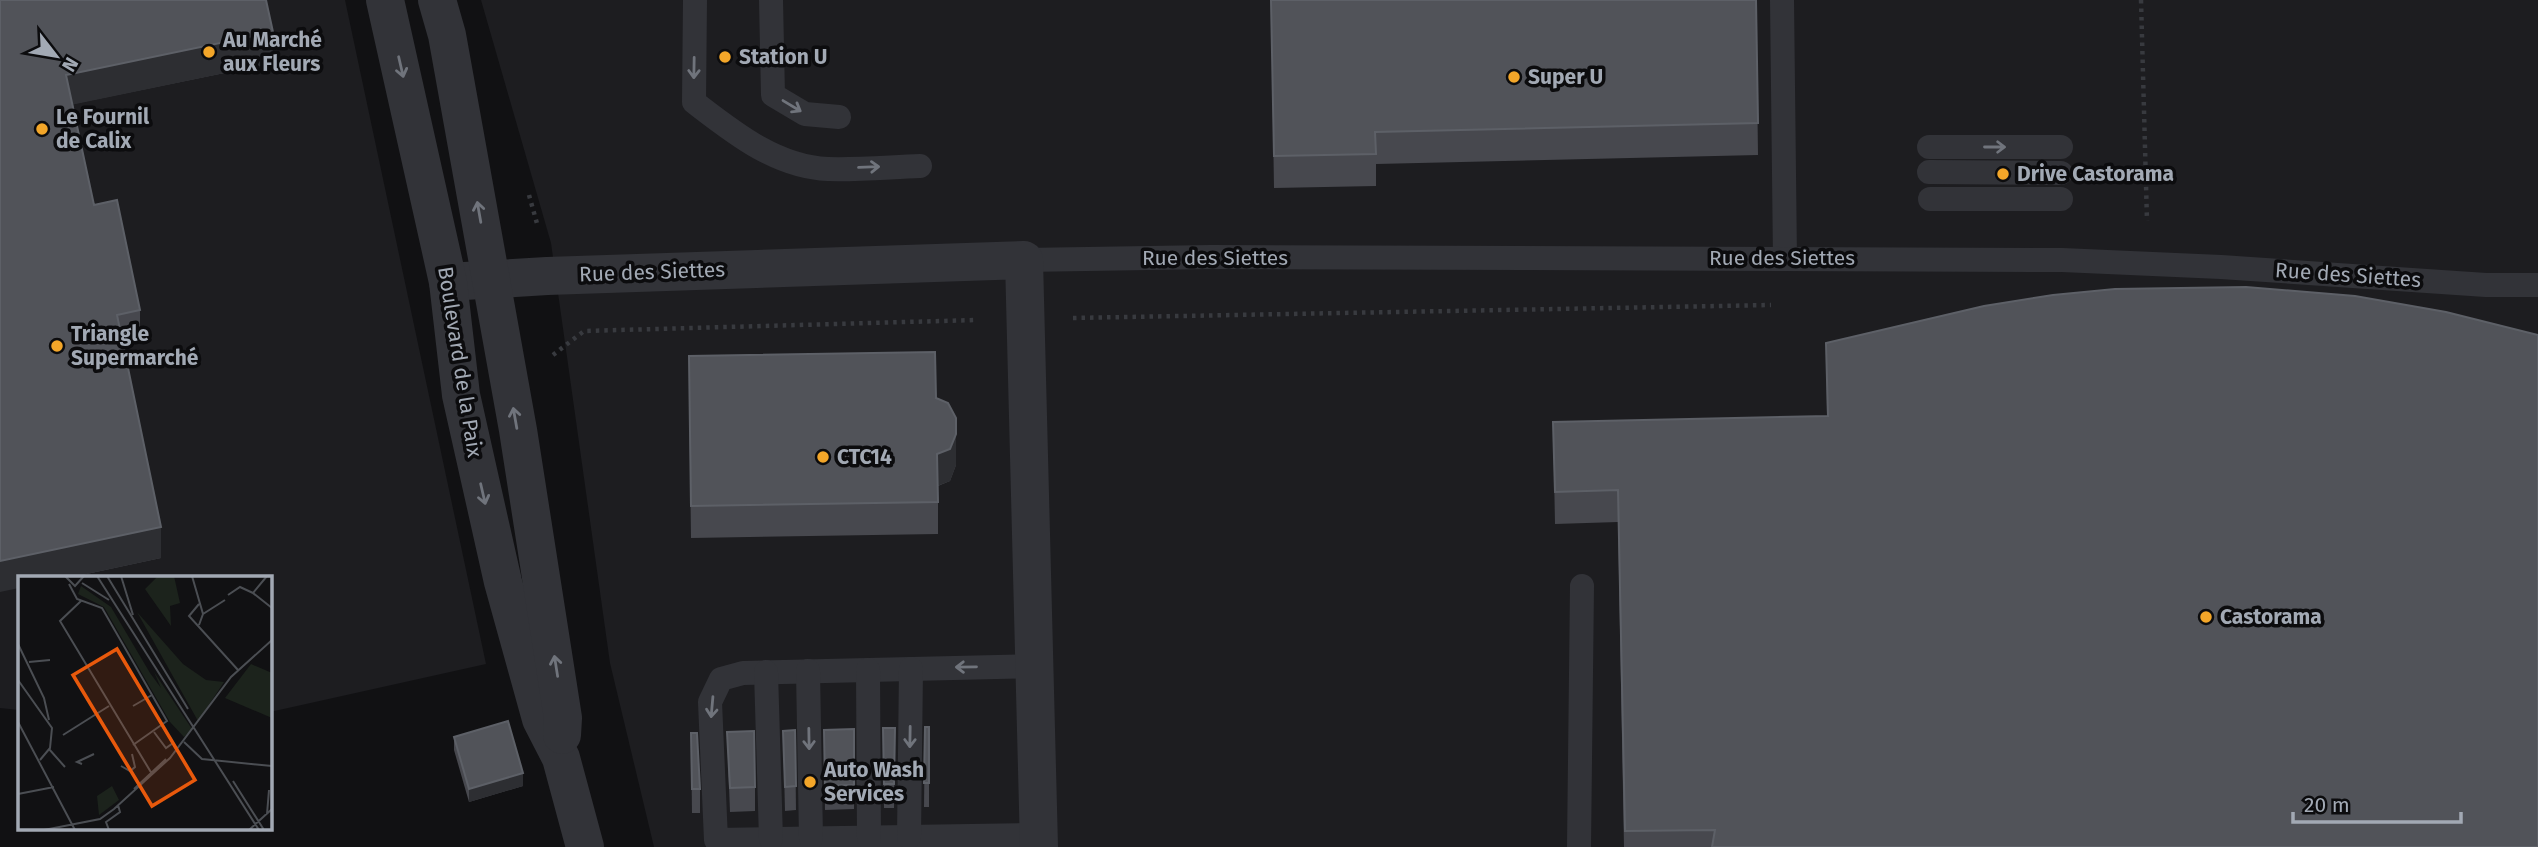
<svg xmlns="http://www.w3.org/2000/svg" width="2538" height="847" viewBox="0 0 2538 847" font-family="'Fira Sans',sans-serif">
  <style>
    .built { fill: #1d1d20 }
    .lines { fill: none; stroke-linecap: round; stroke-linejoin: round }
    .path { stroke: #383a3f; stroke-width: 4.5; stroke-dasharray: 3.5 5; stroke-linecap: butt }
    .service { stroke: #323338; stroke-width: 24 }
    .minor { stroke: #323338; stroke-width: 38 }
    .tertiary { stroke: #323338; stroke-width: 38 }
    .wall { fill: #47484e }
    .shaded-wall { fill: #2d2e32 }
    .building { fill: #515359; stroke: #5d6067; stroke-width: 2 }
    .oneway { stroke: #70747c }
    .poi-dot { fill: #f3a629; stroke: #0c0c0e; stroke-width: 2.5 }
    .labels { text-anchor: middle; stroke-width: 7; stroke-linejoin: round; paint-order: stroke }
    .poi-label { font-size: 21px; font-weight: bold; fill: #a2a9b4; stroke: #0c0c0e; text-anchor: start }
    .street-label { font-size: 21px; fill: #a2a9b4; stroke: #0c0c0e }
    .inset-road { fill: none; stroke: #4b4e53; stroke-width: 2 }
    .view { fill: #e8590c; fill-opacity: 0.15; stroke: #e8590c; stroke-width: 3.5 }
    .inset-edge { fill: none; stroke: #a2a9b4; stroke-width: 3.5 }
  </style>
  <rect width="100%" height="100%" fill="#111113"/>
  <g class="built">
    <polygon points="0,0 345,0 486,664 270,712 270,578 19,578 19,710 0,708"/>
    <polygon points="481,0 2538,0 2538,847 654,847 610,663 551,243"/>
  </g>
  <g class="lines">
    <g class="path">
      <polyline points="2141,0 2147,221"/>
      <polyline points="529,195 538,227"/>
      <polyline points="1073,318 1771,305"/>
      <polyline points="553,355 584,331 977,320"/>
    </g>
    <g class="service">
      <path d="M695,0l-1,102c39,30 82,65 134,67 30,1 62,-2 92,-3"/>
      <polyline points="771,0 773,95 805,114 839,117"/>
      <polyline points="1782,0 1785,259"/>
      <polyline points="1929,147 2061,147"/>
      <polyline points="1929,172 2061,173"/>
      <polyline points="1930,199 2061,199"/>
      <polyline points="1024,260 1211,257 2062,260 2221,267 2486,285 2538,285"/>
      <polyline points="1034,666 743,673 721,679 710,702 716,840 1038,835"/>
      <polyline points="868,670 869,838"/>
      <polyline points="808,671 811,838"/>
      <polyline points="766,672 771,839"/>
      <polyline points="909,837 911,669"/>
      <polyline points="1579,847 1582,586"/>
    </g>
    <polyline class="minor" points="448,282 547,276 1024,260 1039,847"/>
    <g class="tertiary">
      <polyline points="385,0 448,282 461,395 503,582 541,719 561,758 585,847"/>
      <polyline points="437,0 447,35 518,430 563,718 562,735"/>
    </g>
  </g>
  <g class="wall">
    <polygon points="0,0 273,63 73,104 94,205 140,310 140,341 123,345 161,558 68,578 19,578"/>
    <polygon points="1271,0 1756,0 1758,155 1376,164 1376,186 1274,188"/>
    <polygon points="1826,343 2538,847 1624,847 1618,522 1555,524 1553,422 1827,417"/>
    <polygon points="689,387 936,398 956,465 950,481 938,486 938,534 691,538"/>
    <polygon points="925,727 929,727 929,807 924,807"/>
    <polygon points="883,728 895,728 894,808 884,808"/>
    <polygon points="854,729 854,809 825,810 824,730"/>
    <polygon points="795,730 796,810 785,811 783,731"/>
    <polygon points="727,732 755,787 755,811 730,812"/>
    <polygon points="691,733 700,789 700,813 692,813"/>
    <polygon points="454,737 523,786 469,802 454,750"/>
  </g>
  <g class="shaded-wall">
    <polygon points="273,32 273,63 66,106 66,75"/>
    <polygon points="956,434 956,465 950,481 937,486 937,454"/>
    <polygon points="161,527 161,558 68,578 19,578 19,588 0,592 0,561"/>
    <polygon points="523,773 523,786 469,802 469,789"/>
  </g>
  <g class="building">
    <polygon points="0,0 266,0 273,32 66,75 94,205 117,200 140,310 117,315 161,527 0,561"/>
    <polygon points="1271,0 1756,0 1758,123 1375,132 1376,154 1274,156"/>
    <polygon points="2246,287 2355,296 2446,312 2538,335 2538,847 1712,847 1715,830 1625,831 1618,490 1555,492 1553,422 1828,416 1826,343 1984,306 2053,295 2115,289"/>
    <polygon points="935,352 936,398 948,403 956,418 956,434 950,449 937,454 938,502 691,506 689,356"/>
    <polygon points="508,721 523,773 469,789 454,737"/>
    <polygon points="925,727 929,727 929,783 924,783"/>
    <polygon points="883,728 895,728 894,784 884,784"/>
    <polygon points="854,729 854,785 825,786 824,730"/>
    <polygon points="795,730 796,786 785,787 783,731"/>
    <polygon points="754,731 755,787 730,788 727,732"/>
    <polygon points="691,733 697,733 700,789 692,789"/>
  </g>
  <defs><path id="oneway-shaft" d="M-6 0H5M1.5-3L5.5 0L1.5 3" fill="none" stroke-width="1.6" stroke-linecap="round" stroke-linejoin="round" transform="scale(1.75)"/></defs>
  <g class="oneway">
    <use href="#oneway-shaft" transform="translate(401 67) rotate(77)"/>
    <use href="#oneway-shaft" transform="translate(694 68) rotate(91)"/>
    <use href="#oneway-shaft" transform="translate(792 106) rotate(31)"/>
    <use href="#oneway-shaft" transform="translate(1995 147)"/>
    <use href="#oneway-shaft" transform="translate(869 167) rotate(-2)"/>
    <use href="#oneway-shaft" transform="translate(479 212) rotate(-100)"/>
    <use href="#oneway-shaft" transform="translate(515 418) rotate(-100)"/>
    <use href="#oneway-shaft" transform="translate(483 494) rotate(77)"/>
    <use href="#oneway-shaft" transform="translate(556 666) rotate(-99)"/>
    <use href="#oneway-shaft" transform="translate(966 667) rotate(179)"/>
    <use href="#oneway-shaft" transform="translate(712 707) rotate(95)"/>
    <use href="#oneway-shaft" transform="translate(910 737) rotate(91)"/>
    <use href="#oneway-shaft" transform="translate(809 739) rotate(89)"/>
  </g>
  <g class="poi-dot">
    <circle cx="209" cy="52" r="7"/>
    <circle cx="725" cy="57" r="7"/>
    <circle cx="1514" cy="77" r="7"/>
    <circle cx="42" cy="129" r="7"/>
    <circle cx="2003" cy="174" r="7"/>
    <circle cx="57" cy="346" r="7"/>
    <circle cx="823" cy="457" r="7"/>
    <circle cx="2206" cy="617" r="7"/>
    <circle cx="810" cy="782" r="7"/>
  </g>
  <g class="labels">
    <g class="poi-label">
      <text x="223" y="47">Au Marché<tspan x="223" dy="24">aux Fleurs</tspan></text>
      <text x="739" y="64">Station U</text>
      <text x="1528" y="84">Super U</text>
      <text x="56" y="124">Le Fournil<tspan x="56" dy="24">de Calix</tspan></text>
      <text x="2017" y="181">Drive Castorama</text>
      <text x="71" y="341">Triangle<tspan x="71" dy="24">Supermarché</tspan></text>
      <text x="837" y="464">CTC14</text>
      <text x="2220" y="624">Castorama</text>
      <text x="824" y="777">Auto Wash<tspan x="824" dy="24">Services</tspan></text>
    </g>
    <g class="street-label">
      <text x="1215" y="265">Rue des Siettes</text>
      <text x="1782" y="265">Rue des Siettes</text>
      <text transform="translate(652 272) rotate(-2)" y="7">Rue des Siettes</text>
      <text transform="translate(2348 275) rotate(4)" y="7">Rue des Siettes</text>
      <text transform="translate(460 362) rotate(81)" y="7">Boulevard de la Paix</text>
    </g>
  </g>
  <g transform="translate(18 576)">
    <rect width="254" height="254" fill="#111113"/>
    <path d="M140,0h16l6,27 -10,3 1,20 -26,-37zM63,10l30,21 39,66 11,15 -7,-16 38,57 -8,8 -14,-15 -66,-115 -26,-13zM119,36l46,52 23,16 18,2 -26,39zM233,88l21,9v45l-47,-20zM94,210l7,14 -20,15 -2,-19z" fill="#1c231c"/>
    <path class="inset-road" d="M47,0l10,10 9,-10M79,0l162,254M89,0l81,133M103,0l12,39M174,0l11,38 -4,11M249,0l-14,17 19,15M64,7l27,17M51,8l8,15 25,9 65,113 -34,24M210,19l12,-8 13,6M63,25l-21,20 92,153M181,28l-10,12 49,54M185,38l22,-14M0,68l26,54 5,22M11,86l21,-2M0,104l34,48 -2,20 -10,12M115,130l19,-11M0,146l57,108M136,156l12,16 7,-5 -10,-16M45,159l46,-29M166,166l18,17 70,7M31,173l16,18M64,188l-5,-2 17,-8M103,190l9,5 5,-4 -3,-13M215,205l31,49M116,213l32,-30M0,218l36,-7M249,238l2,-24M26,254l56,-11 14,-10 56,-51 61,-81 41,-37M91,254l-3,-8 14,-10 -2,-7M231,254l23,-21"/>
    <path class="view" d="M99,73l78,131 -43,26 -79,-131z"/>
    <rect width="254" height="254" class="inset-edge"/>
  </g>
  <g transform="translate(56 56) rotate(121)" stroke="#0c0c0e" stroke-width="5" paint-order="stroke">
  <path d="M0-5L12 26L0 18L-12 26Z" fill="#a2a9b4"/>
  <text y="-10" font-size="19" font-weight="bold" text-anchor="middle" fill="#a2a9b4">N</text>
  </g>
  <path d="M2293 812v10h168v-10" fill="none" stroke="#a2a9b4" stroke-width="3.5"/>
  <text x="2304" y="812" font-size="21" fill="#a2a9b4" stroke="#0c0c0e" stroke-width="5" paint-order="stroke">20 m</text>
</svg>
